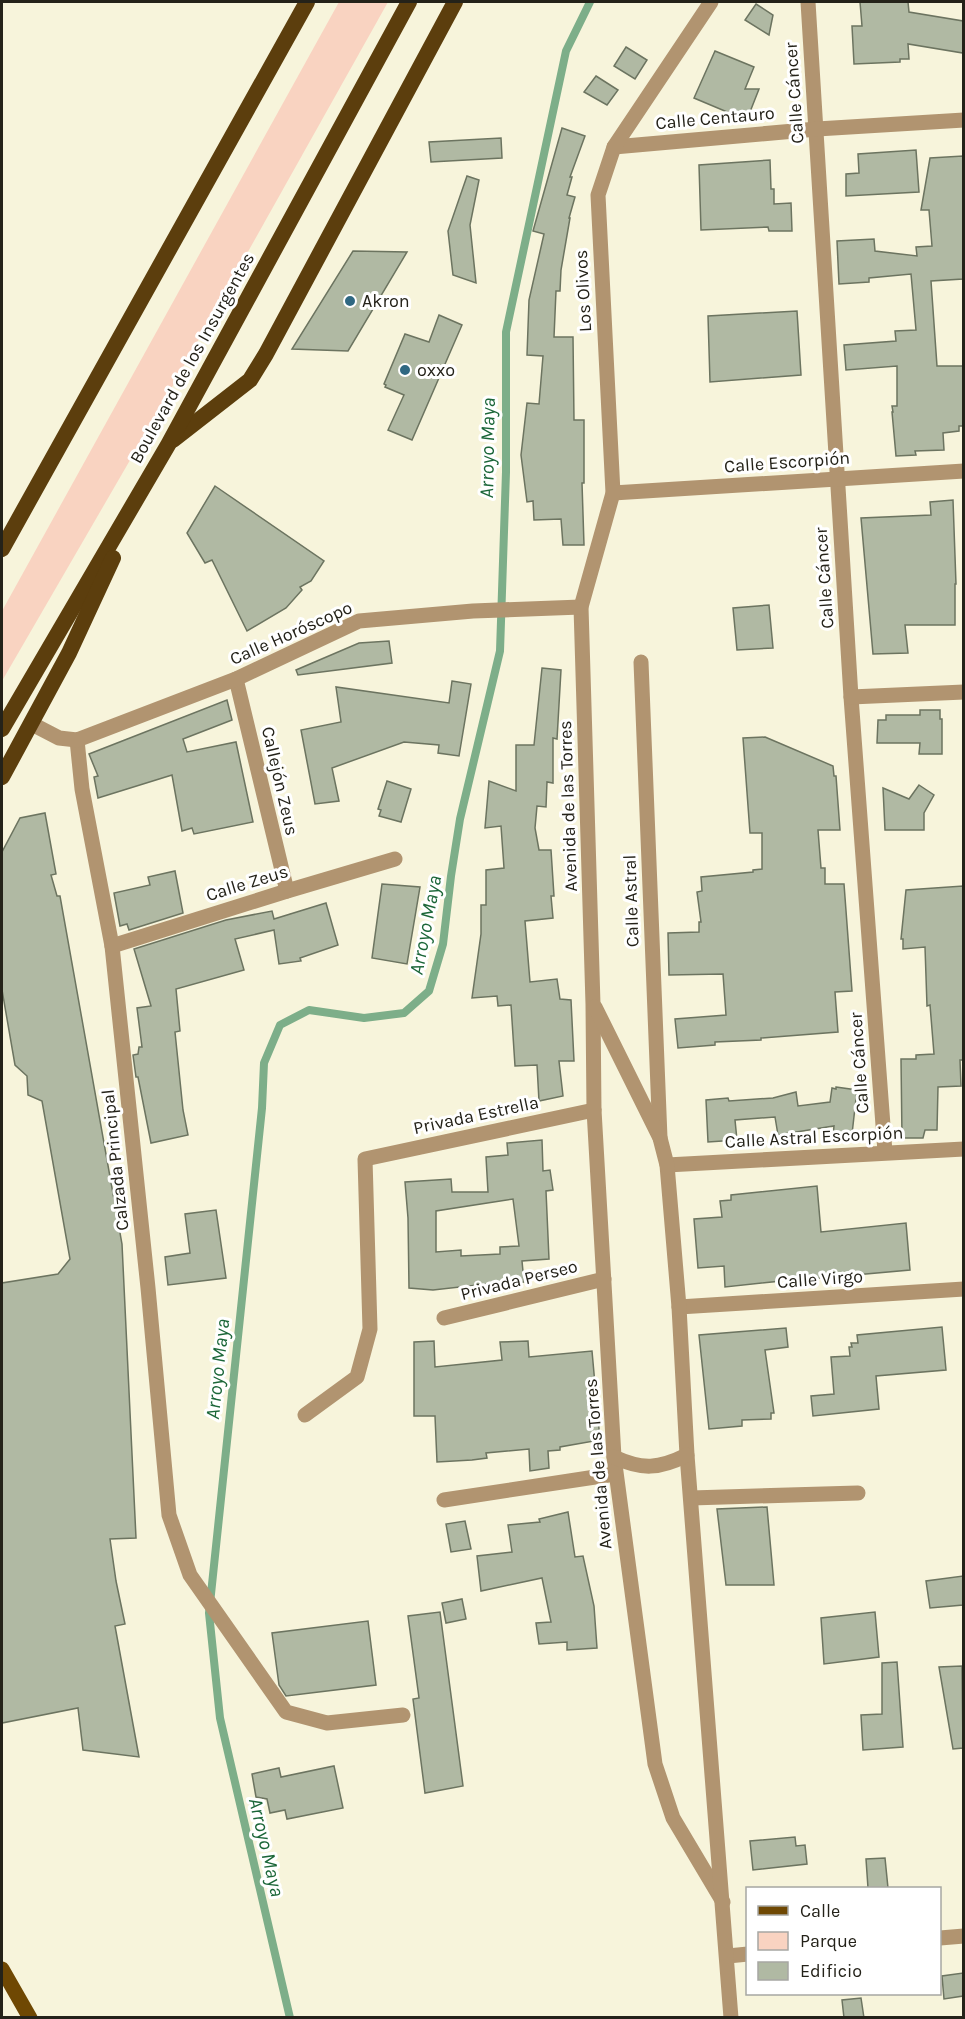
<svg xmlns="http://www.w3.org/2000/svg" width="965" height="2019" viewBox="0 0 965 2019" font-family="Karla,sans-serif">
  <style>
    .green { fill: #f9d3c1 }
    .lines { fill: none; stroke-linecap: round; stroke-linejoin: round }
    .stream { stroke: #7dae89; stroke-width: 8 }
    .building { fill: #b0b9a3; stroke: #6c7460; stroke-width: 1.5; fill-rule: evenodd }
    .minor { stroke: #b19470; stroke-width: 15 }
    .tertiary { stroke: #b19470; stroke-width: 15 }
    .primary { stroke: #6f4803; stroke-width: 15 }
    .trunk { stroke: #5c3e0d; stroke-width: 16 }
    .poi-dot { fill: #2f6882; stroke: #fff; stroke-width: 2 }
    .labels { text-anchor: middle; stroke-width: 6; stroke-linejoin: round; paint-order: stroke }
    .street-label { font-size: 18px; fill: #242219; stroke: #fff }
    .poi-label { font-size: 18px; fill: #242219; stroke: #fff; text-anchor: start }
    .water-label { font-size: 20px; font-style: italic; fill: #1b6638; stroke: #fff }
  </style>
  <rect width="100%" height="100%" fill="#f7f4db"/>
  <polygon class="green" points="339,2 388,2 162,405 2,681 2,611"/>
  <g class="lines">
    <polyline class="stream" points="290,2018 220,1718 209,1613 262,1108 264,1063 280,1025 309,1010 364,1018 404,1013 429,991 443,944 451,876 460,819 500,651 506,472 506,332 566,51 590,2"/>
  </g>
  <g class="building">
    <polygon points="860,2 908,2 909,12 963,21 963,53 908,44 909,59 900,59 900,62 854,64 852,26 862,26"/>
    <polygon points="756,4 773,15 769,35 745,20"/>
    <polygon points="626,47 647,60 635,79 614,66"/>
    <polygon points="715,51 754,67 745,89 759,89 748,117 739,117 694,98"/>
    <polygon points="596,76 618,90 607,105 584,92"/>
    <polygon points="562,128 585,136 570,177 572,177 567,195 575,197 569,218 570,218 561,270 560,291 556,291 554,337 573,337 574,420 584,420 584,483 582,483 584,545 563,545 561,519 534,520 533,501 527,502 521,455 527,403 539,404 543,356 527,355 529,300 544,234 533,231"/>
    <polygon points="501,138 502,158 431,162 429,142"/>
    <polygon points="916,150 919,192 846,196 846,174 859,173 858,154"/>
    <polygon points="963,156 963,279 931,281 937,366 963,366 963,426 959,426 959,431 943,433 944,450 915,451 916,455 896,456 892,412 893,412 892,406 897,406 897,366 846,370 844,345 896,341 895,331 916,330 911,274 869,278 869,282 839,284 837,241 874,239 875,251 917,256 916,247 932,246 929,210 921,210 930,158"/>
    <polygon points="770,160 771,189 774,189 774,204 791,203 792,231 769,231 768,227 701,230 699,165"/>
    <polygon points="467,176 479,180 470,225 476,283 453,275 448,231"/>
    <polygon points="353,251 407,252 348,351 292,349"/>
    <polygon points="797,311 801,375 710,382 708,316"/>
    <polygon points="439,315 462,325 412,440 388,430 404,395 385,387 386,385 384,384 405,334 429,342"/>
    <polygon points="215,486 324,561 311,581 300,587 302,590 286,608 247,631 212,560 205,563 187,533"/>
    <polygon points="953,500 956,584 955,584 955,625 905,625 908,653 873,654 861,518 931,515 930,502"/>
    <polygon points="769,605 773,648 737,650 733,608"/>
    <polygon points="389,641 392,663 298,675 296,670 359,643"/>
    <polygon points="542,668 561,670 557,739 553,738 553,783 547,782 546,807 537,806 535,828 539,850 551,850 554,896 551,896 553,918 525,921 529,970 530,982 557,979 560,999 571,1000 574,1061 559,1061 563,1096 539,1101 537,1065 515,1066 511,1005 498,1006 497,996 472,998 481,934 481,905 486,905 486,870 504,868 501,826 485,828 489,781 516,791 516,745 534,745"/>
    <polygon points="452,681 471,684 459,756 438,753 439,745 404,742 332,768 339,801 315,804 301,730 341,722 336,687 449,703"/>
    <polygon points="227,700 232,720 183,739 187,752 236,742 253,822 194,834 192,828 182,831 172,775 98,798 94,777 98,776 89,754"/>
    <polygon points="920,710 940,710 940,719 942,719 942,754 919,754 920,743 877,743 878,720 886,720 886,715 920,715"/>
    <polygon points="765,737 833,766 834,776 836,776 840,830 818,830 821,868 825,868 825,884 844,884 852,991 835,992 838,1032 761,1038 761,1040 715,1042 715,1045 678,1048 675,1019 726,1015 723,974 669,975 668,933 699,932 699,922 701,922 697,892 702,891 701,877 753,872 753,870 762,869 762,833 750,833 743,738"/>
    <polygon points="387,781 411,789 401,822 379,816 381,810 378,809"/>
    <polygon points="919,785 934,795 924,813 924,830 885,830 883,788 909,799"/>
    <polygon points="45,813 56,874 51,875 57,896 60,896 122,1244 136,1538 110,1539 116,1581 125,1624 115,1626 139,1757 83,1750 78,1708 2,1723 2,1283 58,1274 70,1259 42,1101 28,1095 27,1076 15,1065 2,990 2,852 20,818"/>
    <polygon points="175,871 183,913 129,930 127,924 120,926 114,893 150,885 148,877"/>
    <polygon points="382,884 420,887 407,964 372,958"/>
    <polygon points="963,886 963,1060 960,1060 961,1086 938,1087 937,1130 925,1130 923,1138 902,1138 901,1059 916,1059 916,1055 934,1054 930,1005 927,1006 925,947 903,949 903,939 901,939 906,890"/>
    <polygon points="326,903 338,945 300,958 301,961 279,964 274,930 235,939 244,970 176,989 180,1031 175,1032 183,1110 188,1135 151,1143 138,1077 136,1077 133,1055 138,1054 139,1047 142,1047 137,1008 151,1006 134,949 226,920 272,911 274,919"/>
    <polygon points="836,1087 857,1090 852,1134 833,1136 834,1126 778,1135 775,1117 735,1120 737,1140 708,1142 706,1100 728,1098 729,1101 773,1098 796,1092 798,1106 830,1102 832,1088 836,1089"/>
    <path d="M542,1140l1,31 7,-1 3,20 -7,1 3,68 -27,2 2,21 -20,2v-2l-71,8 -24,-2 -1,-70 -3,-36 46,-3 1,13h36l-2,-35 22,-2 -1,-12zM513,1199l6,47 -19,1v7l-39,2v-6l-25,2v-41z"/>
    <polygon points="817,1186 821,1232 906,1223 910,1270 821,1278 780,1278 781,1281 725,1287 724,1266 698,1268 694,1219 722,1217 720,1201 731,1200 731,1195"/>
    <polygon points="216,1210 226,1278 168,1285 165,1257 190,1253 185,1214"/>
    <polygon points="942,1327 946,1370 876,1376 879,1409 813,1416 811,1396 834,1394 831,1357 850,1356 849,1347 852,1347 851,1343 858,1343 857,1335"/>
    <polygon points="786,1328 788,1347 765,1350 774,1413 771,1413 771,1419 742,1420 742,1426 709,1429 699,1335"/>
    <polygon points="434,1341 435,1367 502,1360 500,1342 528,1341 529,1357 592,1351 600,1440 560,1447 560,1450 548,1451 549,1468 530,1471 529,1449 486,1453 487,1458 472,1460 437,1462 435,1416 414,1416 414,1342"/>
    <polygon points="767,1507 774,1585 726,1585 717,1509"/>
    <polygon points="568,1512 575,1557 583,1556 594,1606 597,1648 567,1650 567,1642 539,1644 536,1623 551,1622 542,1578 481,1591 477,1556 512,1552 508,1525 540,1522 539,1519"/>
    <polygon points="465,1521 471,1549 451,1552 446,1524"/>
    <polygon points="963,1576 963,1605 930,1608 926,1581"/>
    <polygon points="462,1599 466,1619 446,1623 442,1603"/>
    <polygon points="440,1612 463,1786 425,1793 413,1699 419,1698 408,1616"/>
    <polygon points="875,1612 879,1657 824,1664 821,1618"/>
    <polygon points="368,1621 376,1685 286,1696 279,1685 272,1633"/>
    <polygon points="897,1662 903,1747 863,1750 861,1715 882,1714 882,1663"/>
    <polygon points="962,1666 963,1748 953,1749 939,1667"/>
    <polygon points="334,1766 343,1808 287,1819 285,1810 270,1813 267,1799 256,1797 252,1774 279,1768 281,1777"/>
    <polygon points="795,1837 796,1846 805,1845 807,1864 753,1870 750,1841"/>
    <polygon points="885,1858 888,1888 868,1888 866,1859"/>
    <polygon points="963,1973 963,1996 944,1999 942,1976"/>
    <polygon points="861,1998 864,2018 844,2018 842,2000"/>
  </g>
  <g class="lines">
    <g class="minor">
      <polyline points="808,2 851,697 885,1152"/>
      <polyline points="614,147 817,129 964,120"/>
      <polyline points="613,493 964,471"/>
      <polyline points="641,662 660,1138"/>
      <polyline points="236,679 287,891"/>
      <polyline points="851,697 964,692"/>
      <polyline points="77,740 82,789 112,946 148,1288 169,1515 190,1575 286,1712 327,1723 403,1715"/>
      <polyline points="112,946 287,891 395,859"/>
      <polyline points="667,1165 964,1149"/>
      <polyline points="679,1307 964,1289"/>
      <polyline points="444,1318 604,1279"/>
      <polyline points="305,1415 357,1377 370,1329 365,1159 594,1110"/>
      <polyline points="691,1498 858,1493"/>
      <polyline points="444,1500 615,1474"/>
      <polyline points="940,1938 964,1936"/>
      <polyline points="728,1956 748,1954"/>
    </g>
    <g class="tertiary">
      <polyline points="711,2 614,147 598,195 613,493 581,607 593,1004 594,1110 614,1457 655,1764 673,1818 723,1902"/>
      <polyline points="32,724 59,738 77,740 236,679 359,621 473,611 581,607"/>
      <polyline points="595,1007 660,1138 667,1165 679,1307 687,1455 731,2018"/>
      <path d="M614,1457c28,13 45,12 73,-2"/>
    </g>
    <polyline class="primary" points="2,1969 30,2018"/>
    <g class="trunk">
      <polyline points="173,440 250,380 266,354 455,2"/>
      <polyline points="2,549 307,2"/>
      <polyline points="2,729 168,445 409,2"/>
      <polyline points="2,777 69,653 113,558"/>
    </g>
  </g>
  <g class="poi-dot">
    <circle cx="350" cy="301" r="6"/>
    <circle cx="405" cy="370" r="6"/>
  </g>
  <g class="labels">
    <g class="street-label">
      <text transform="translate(794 93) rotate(-94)" y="6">Calle Cáncer</text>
      <text transform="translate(715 118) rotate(-5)" y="6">Calle Centauro</text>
      <text transform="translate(583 291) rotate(-93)" y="6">Los Olivos</text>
      <text transform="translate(192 358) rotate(-61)" y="6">Boulevard de los Insurgentes</text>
      <text transform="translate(787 462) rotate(-4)" y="6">Calle Escorpión</text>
      <text transform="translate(824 578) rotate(-94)" y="6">Calle Cáncer</text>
      <text transform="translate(291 633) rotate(-24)" y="6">Calle Horóscopo</text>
      <text transform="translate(280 781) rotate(77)" y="6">Callejón Zeus</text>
      <text transform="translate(568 806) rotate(-92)" y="6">Avenida de las Torres</text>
      <text transform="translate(247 883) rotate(-17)" y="6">Calle Zeus</text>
      <text transform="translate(631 901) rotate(-92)" y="6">Calle Astral</text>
      <text transform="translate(859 1063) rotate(-94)" y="6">Calle Cáncer</text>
      <text transform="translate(476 1115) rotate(-12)" y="6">Privada Estrella</text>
      <text transform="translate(814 1137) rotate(-3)" y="6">Calle Astral Escorpión</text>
      <text transform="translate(115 1160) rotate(-96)" y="6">Calzada Principal</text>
      <text transform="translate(820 1279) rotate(-4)" y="6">Calle Virgo</text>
      <text transform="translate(519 1280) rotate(-14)" y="6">Privada Perseo</text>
      <text transform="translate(598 1464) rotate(-95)" y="6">Avenida de las Torres</text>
    </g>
    <g class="poi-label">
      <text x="362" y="307">Akron</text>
      <text x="417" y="376">oxxo</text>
    </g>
    <g class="water-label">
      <text transform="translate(487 448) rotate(-89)" y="7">Arroyo Maya</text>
      <text transform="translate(425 925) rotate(-79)" y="7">Arroyo Maya</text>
      <text transform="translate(217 1369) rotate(-84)" y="7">Arroyo Maya</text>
      <text transform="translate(267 1847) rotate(77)" y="7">Arroyo Maya</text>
    </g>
  </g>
  <rect width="965" height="2019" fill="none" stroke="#242219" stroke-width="6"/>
  <rect x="746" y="1887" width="195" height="108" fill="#ffffff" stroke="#a7a7a3" stroke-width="1.5"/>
  <rect x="758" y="1906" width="30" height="9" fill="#6f4803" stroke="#a7a7a3" stroke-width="1.5"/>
  <text x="800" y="1917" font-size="18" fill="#242219">Calle</text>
  <rect x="758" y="1932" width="30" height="18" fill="#f9d3c1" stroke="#a7a7a3" stroke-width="1.5"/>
  <text x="800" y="1947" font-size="18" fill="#242219">Parque</text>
  <rect x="758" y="1962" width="30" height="18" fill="#b0b9a3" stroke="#a7a7a3" stroke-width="1.5"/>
  <text x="800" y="1977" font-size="18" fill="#242219">Edificio</text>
</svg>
